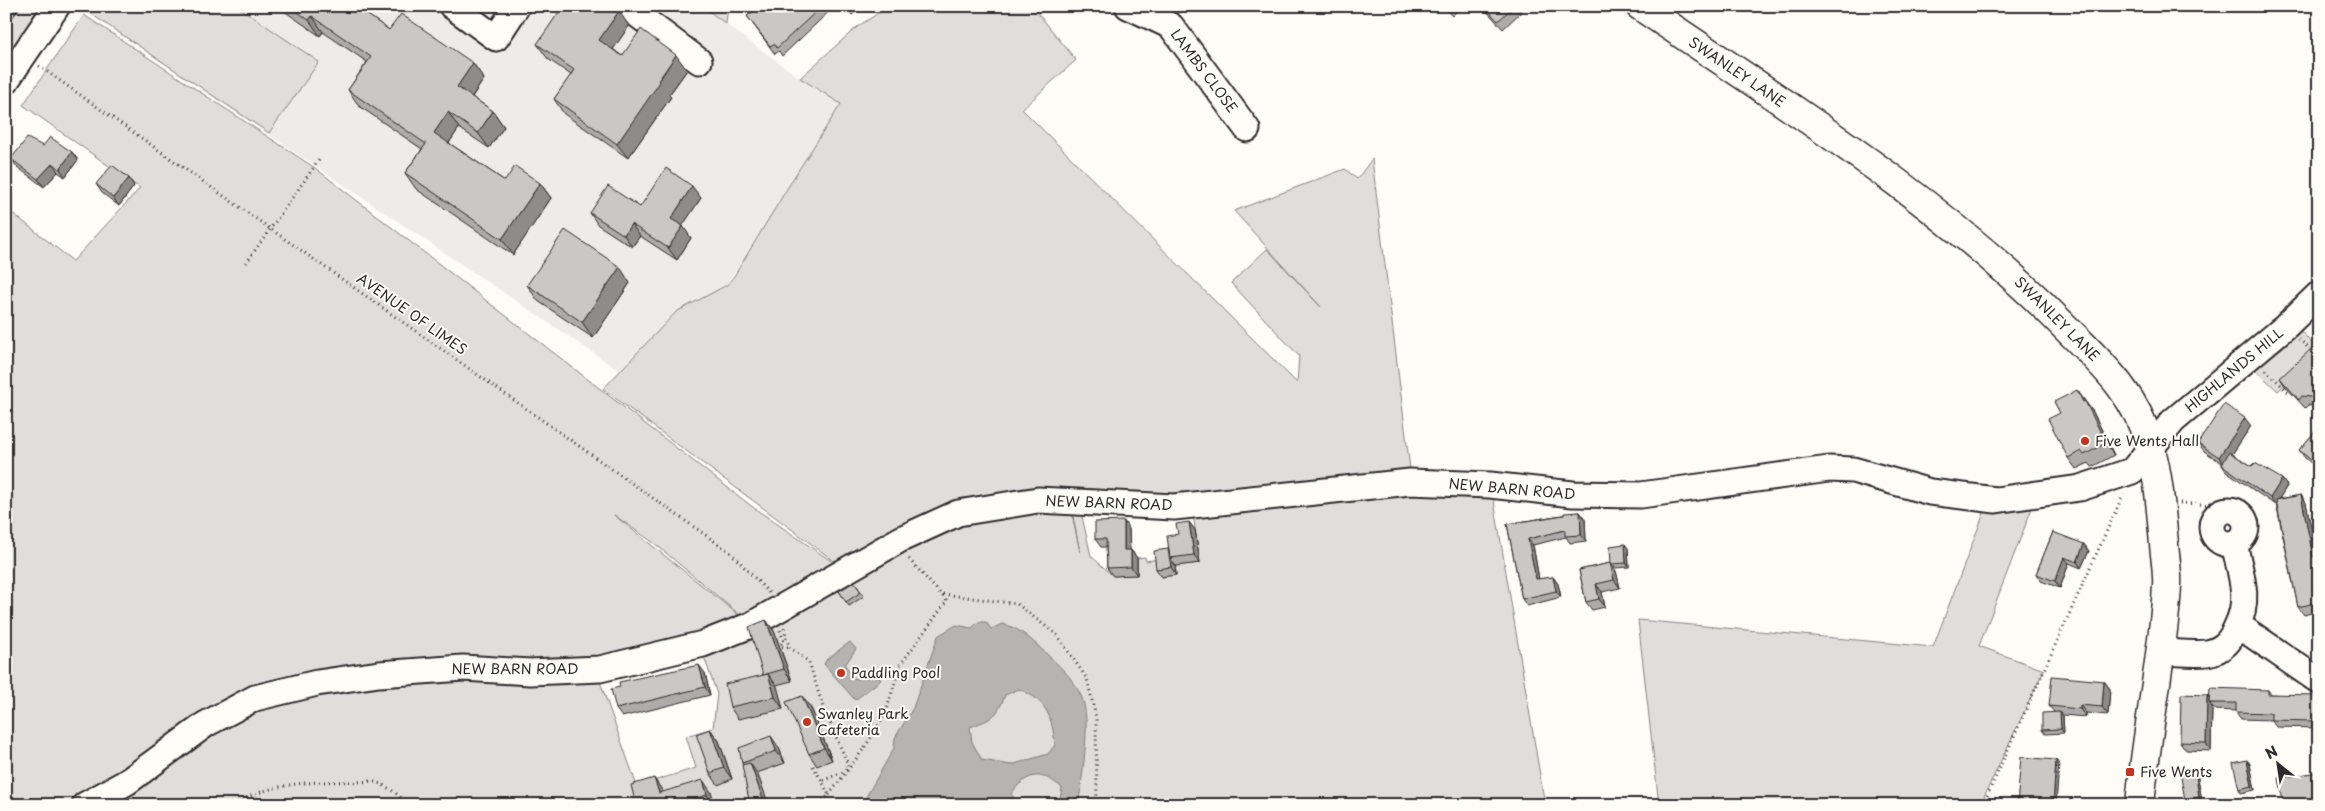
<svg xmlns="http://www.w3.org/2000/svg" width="2325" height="811" viewBox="0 0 2325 811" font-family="'Playpen Sans',sans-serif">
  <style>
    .built { fill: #edece8 }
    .green { fill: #dfdeda; stroke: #858482; fill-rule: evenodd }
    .water { fill: #b5b4b1; stroke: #7e7d7b; fill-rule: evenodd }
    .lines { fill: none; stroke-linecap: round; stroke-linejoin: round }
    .minor-casing { stroke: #2b2b2b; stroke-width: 29 }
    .major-casing { stroke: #2b2b2b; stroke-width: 31 }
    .path { stroke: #2b2b2b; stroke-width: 3; stroke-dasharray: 1 4; stroke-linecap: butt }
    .minor { stroke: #fdfcf7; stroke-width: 25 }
    .major { stroke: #fdfcf7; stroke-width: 28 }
    .wall { fill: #adaca9; stroke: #2b2b2b }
    .shaded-wall { fill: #8d8c89; stroke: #2b2b2b }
    .building { fill: #c9c8c4; stroke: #2b2b2b }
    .poi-dot { fill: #c8321e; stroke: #fdfcf7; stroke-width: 2 }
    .labels { text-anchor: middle; stroke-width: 4; stroke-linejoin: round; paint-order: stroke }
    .street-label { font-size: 14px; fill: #2b2b2b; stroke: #fdfcf7 }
    .poi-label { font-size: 14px; fill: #2b2b2b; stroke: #fdfcf7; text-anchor: start }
  </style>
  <rect width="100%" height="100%" fill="#fdfcf7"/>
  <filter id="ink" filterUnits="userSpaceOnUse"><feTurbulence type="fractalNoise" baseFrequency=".02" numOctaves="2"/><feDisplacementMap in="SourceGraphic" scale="10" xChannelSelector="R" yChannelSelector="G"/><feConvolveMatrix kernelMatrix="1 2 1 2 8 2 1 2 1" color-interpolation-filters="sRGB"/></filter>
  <g filter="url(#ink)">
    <polygon class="built" points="78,6 701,6 800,78 843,101 727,284 699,301 675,312 620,371"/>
    <g class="green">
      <polygon points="6,6 47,6 6,68"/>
      <polygon points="79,6 237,6 319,62 269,133"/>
      <polygon points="702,6 728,6 726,24"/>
      <polygon points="889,6 1032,6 1076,60 1022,109 1297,383 1299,356 1231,283 1267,249 1321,307 1234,211 1345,169 1357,179 1372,159 1411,477 1206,499 1039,494 841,566 603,389 676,312 727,285 734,276 796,174 841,104 800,78 857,27"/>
      <path d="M84,15l231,153 439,340 86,59 -93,54 -131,39 -290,17 -191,91 -64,37h-65v-597l67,53 67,-73 -117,-83zM614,515l40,28 87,73v1z"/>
      <polygon points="2296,326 2319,351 2319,354 2278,391 2251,366"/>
      <polygon points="1492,489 1545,805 98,805 266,699 448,673 599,679 637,786 696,768 686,736 713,728 717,694 703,654 928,530 1070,505 1080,552 1071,506 1081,512 1091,556 1113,576 1137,575 1137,558 1145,557 1146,561 1159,559 1162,577 1176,575 1175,566 1200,563 1193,514 1230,507"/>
      <polygon points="2032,508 1979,646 2044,670 1980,805 1659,805 1638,620 1933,647 1985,510"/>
    </g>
    <g class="water">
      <path d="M978,622h8l5,7 11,-5c15,3 25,12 35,21 16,15 37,32 45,53 10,25 -1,79 -3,107h-20l3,-17c-20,-18 -35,-16 -51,6l8,11h-152l-1,-8 28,-49 1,-10 18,-30 25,-72 18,-11 16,3zM1019,689c28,12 33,27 36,56l-7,9 -37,11 -29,-5 -10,-18 -2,-15c21,-8 27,-9 35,-32z"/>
      <polygon points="850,642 856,649 845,665 854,678 859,679 872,669 881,680 855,700 824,664 827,659"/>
    </g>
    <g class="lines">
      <g class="minor-casing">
        <g id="minor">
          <polyline points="452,6 496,38 517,6"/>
          <polyline points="626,6 699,61"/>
          <polyline points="1128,6 1171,26 1247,129"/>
          <polyline points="6,81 57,6"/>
          <circle cx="2229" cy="527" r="17"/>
          <polyline points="2238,625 2319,681"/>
          <path d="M2160,652c15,0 32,3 47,1 17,-3 24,-13 30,-27 14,-28 3,-53 -3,-83"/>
          <polyline points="85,805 127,782 206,724 255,698 317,683 379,674 463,668 530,672 600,669 703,644 751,625 901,539 958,513 1038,500 1174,507 1410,482 1490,485 1573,494 1641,495 1829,469 1853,470 1930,492 1996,500 2080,488 2132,471 2173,421 2286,326 2319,294"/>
        </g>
      </g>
      <g class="major-casing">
        <path id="major" d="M1640,6c147,100 301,194 426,322 36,36 70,66 84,118 9,31 11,65 14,98 1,14 4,28 3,42 -4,73 -21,146 -27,219"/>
      </g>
      <g class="path">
        <polyline points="39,66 731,553 769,593"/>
        <polyline points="246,263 319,160"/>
        <polyline points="2299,339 2319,358"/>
        <polyline points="2266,370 2290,394"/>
        <polyline points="2180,503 2215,505 2220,513"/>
        <polyline points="943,594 1017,604 1057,635 1087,679 1096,717 1097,805"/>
        <polyline points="784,628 789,647 809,662 822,704 847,762 847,770 822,781 829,795 819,805"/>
        <polyline points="777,647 784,642 780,630"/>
        <polyline points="777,647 789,647"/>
        <polyline points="813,766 822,781"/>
        <polyline points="829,795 865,747 886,712 900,665 947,601 908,558"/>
        <path d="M233,805c36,-22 77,-24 119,-23 8,0 19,-2 26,1 12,4 22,14 32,22"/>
        <polyline points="1983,805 2123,495"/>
      </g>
      <use href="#minor" class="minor"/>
      <use href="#major" class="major"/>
    </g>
    <g class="wall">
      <polygon points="277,6 355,6 389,30 473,63 484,79 472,97 493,111 504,127 489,148 459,128 449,143 505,181 540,183 551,198 513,255 416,189 405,173 422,149 359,106 348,90 367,62 323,32 320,36"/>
      <polygon points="392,6 402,6 399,11"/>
      <polygon points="760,6 835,6 782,56 779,51 775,54 747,16"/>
      <polygon points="845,6 863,6 852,15"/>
      <polygon points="1442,6 1462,6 1452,16"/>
      <polygon points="1482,6 1517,6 1521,12 1503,29"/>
      <polygon points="629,26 613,49 622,56 687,70 669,95 671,97 628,158 564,114 554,99 571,75 548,59 537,44"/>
      <polygon points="43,146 72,152 78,160 65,177 58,172 44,187 17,167 11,159"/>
      <polygon points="129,178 134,186 119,206 102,193 96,184"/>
      <polygon points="701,198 682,226 691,238 677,260 640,236 632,247 598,225 590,213 640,207"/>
      <polygon points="630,283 593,338 538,301 527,285"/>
      <polygon points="2319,357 2319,406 2308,405 2305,408 2285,386 2280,378"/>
      <polygon points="2077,390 2093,412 2114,455 2092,467 2089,463 2076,469 2068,458 2060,413"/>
      <polygon points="2251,426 2232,454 2252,466 2282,479 2287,486 2279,499 2301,495 2306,503 2317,556 2319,556 2319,611 2304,615 2298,607 2276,503 2275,505 2226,471 2222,465 2222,463 2204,451 2198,443"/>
      <polygon points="2319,427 2319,470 2305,458 2299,450"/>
      <polygon points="1580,512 1585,519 1586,541 1570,543 1566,537 1533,545 1539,579 1553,577 1558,584 1561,597 1527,606 1522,599 1507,524"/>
      <polygon points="1189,522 1195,530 1200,563 1176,566 1175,565 1176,575 1162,577 1156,569 1169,551 1178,534"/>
      <polygon points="1129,529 1130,550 1131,550 1137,558 1137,575 1113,576 1107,568 1106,547 1101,547 1095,539"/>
      <polygon points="2053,532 2089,551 2081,568 2069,563 2060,588 2041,581 2036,574"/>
      <polygon points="1628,548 1629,567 1614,568 1611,564"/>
      <polygon points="1610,563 1616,571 1620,588 1602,592 1605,607 1592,610 1586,602 1579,570"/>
      <polygon points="854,582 864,596 849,606 839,591"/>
      <polygon points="766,620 774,631 792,681 776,685 783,709 738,719 730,707 763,675"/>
      <polygon points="705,673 710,695 622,717 616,709"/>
      <polygon points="2104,681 2110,689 2108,715 2086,713 2086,717 2062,715 2063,716 2064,733 2045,734 2042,730 2054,712 2049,706"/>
      <polygon points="2268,690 2271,694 2319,698 2319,728 2276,727 2271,720 2241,719 2236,712 2236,711 2215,710 2212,707 2211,751 2186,750 2180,742 2207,695 2210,698"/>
      <polygon points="811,708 832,760 817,766 809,754"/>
      <polygon points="710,729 719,741 732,779 718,785 710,773"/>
      <polygon points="779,748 785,763 757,773 758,775 743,765 742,763"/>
      <polygon points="2247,760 2250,764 2255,790 2241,793 2239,789"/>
      <polygon points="2197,773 2202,801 2188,804 2185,800"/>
      <polygon points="662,790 663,792 711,792 715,805 636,805"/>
    </g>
    <g class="shaded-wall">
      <polygon points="6,6 21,6 10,21 6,16"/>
      <polygon points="396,6 402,6 399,11"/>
      <polygon points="619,11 629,26 610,54 599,40"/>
      <polygon points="312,16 323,32 320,36 309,20"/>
      <polygon points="676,55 687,70 669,95 671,97 628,158 617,144"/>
      <polygon points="473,63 484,79 468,102 457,87"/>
      <polygon points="493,111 504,127 489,148 478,133"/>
      <polygon points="448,112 459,128 445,149 434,133"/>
      <polygon points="72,152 78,160 65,177 60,169"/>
      <polygon points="53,163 58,172 44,187 38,179"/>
      <polygon points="129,178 134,186 119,206 113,198"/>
      <polygon points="540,183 551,198 513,255 502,239"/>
      <polygon points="692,186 701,198 679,231 671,219"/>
      <polygon points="631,224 640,236 632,247 624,235"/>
      <polygon points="683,226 691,238 677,260 668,248"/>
      <polygon points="620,267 630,283 593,338 582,322"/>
      <polygon points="2077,390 2093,412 2114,455 2106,443"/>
      <polygon points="2245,418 2251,426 2225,465 2219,457"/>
      <polygon points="2282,479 2287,486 2275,505 2270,498"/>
      <polygon points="2301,495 2306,503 2319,565 2313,557"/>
      <polygon points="1580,512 1585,519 1586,541 1581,535"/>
      <polygon points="1124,521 1129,529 1130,558 1124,550"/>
      <polygon points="1189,522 1195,530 1200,563 1194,555"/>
      <polygon points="1528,539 1533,545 1540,585 1536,579"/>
      <polygon points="1625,544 1628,548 1629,567 1626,563"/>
      <polygon points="2084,544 2089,551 2081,568 2077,562"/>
      <polygon points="1168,549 1174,558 1170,558 1175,565 1176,575 1171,567"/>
      <polygon points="1131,550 1137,558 1137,575 1131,567"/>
      <polygon points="2064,557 2069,563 2060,588 2055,581"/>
      <polygon points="1610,563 1616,571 1620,588 1614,580"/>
      <polygon points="2313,575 2319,583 2319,598"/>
      <polygon points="1553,577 1558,584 1561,597 1556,591"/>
      <polygon points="1596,584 1602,592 1605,607 1599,599"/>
      <polygon points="766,620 774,631 792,681 784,669"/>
      <polygon points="699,665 705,673 710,695 705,687"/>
      <polygon points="768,674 777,686 783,709 775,697"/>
      <polygon points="2104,681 2110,689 2108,715 2102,707"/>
      <polygon points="2207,695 2213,703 2209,703 2212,707 2211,751 2206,743"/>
      <polygon points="2317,695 2319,698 2319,724 2316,721"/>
      <polygon points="802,696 811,708 832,760 824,748"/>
      <polygon points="2080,705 2086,713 2086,717 2080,709"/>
      <polygon points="2060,712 2063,716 2064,733 2061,729"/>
      <polygon points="710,729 719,741 732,779 724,768"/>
      <polygon points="771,736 779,748 785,763 776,751"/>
      <polygon points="2056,760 2059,764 2056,805 2053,805"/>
      <polygon points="2247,760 2250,764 2255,790 2252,786"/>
      <polygon points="750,763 758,775 769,805 765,805"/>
      <polygon points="2195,769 2197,773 2202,801 2199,797"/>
      <polygon points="654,778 662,790 667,805 659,793"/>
      <polygon points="703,780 711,792 715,805 707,795"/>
    </g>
    <g class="building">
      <polygon points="289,6 355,6 389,30 401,14 473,63 457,87 493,111 478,133 448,112 434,133 505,181 515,166 540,183 502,239 405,173 426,144 348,90 371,57 312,16 309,20"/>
      <polygon points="563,6 611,6 619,11 599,40 622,56 641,29 676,55 658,81 660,82 617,144 554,99 574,70 537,44"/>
      <polygon points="760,6 822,6 777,48 774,44 770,46 747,16"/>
      <polygon points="1484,6 1514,6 1498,21"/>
      <polygon points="50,137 72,152 60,169 53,163 38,179 11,159 27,138 43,146"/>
      <polygon points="112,165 129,178 113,198 96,184"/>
      <polygon points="666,168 692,186 671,219 683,226 668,248 631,224 624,235 590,213 608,186 640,207"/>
      <polygon points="565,230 620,267 582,322 527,285"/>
      <polygon points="2310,350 2318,358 2319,357 2319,381 2315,385 2319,390 2319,398 2302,396 2299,400 2280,378"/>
      <polygon points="2077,390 2083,402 2085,401 2106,443 2084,455 2081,451 2068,458 2048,419 2060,413 2054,402"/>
      <polygon points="2224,404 2245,418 2219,457 2198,443"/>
      <polygon points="2319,427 2319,465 2318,466 2299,450"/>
      <polygon points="2229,452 2252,466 2255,463 2282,479 2270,498 2222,465"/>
      <polygon points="2301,495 2313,557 2319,556 2319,574 2313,575 2319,598 2319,602 2298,607 2276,500"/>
      <polygon points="1580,512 1581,535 1565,536 1565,530 1528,539 1536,579 1553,577 1556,591 1522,599 1507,524 1564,515 1564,513"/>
      <polygon points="1124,521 1124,550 1131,550 1131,567 1107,568 1106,539 1095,539 1095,522"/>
      <polygon points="1189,522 1194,555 1170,558 1167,536 1178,534 1176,524"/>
      <polygon points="2053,532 2084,544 2077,562 2064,557 2055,581 2036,574"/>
      <polygon points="1625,544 1626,563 1611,564 1610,546"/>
      <polygon points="1168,549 1171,567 1156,569 1154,551"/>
      <polygon points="1610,563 1614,580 1596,584 1599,599 1586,602 1579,570"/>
      <polygon points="854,582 861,592 846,602 839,591"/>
      <polygon points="766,620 784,669 763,675 749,627"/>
      <polygon points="699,665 705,687 616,709 611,689 620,687 619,682"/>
      <polygon points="768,674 775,697 730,707 725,684"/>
      <polygon points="2052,676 2104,681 2102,707 2080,705 2080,709 2049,706"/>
      <polygon points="2210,688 2268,690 2268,694 2317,695 2316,721 2271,720 2271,713 2236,712 2236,703 2209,703"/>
      <polygon points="2181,694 2207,695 2206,743 2180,742"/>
      <polygon points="802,696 824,748 809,754 786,702"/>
      <polygon points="2060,712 2061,729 2042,730 2042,713"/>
      <polygon points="710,729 724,768 710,773 696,734"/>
      <polygon points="771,736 776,751 742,763 739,748"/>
      <polygon points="2021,757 2056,760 2053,805 2017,805"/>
      <polygon points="2247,760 2252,786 2239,789 2233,763"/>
      <polygon points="750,763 765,805 750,805 742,765"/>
      <polygon points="2195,769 2199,797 2185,800 2180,772"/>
      <polygon points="2319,772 2319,801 2318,801 2318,805 2268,805 2283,802 2279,778"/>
      <polygon points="654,778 659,793 703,780 707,795 674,805 636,805 631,785"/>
    </g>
  </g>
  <g class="poi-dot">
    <circle cx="2085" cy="441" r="5"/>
    <circle cx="841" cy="673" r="5"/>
    <circle cx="807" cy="722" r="5"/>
    <rect x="2125" y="767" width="10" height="10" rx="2.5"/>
  </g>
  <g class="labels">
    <g class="street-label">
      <text transform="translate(1204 71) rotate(53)" y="5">LAMBS CLOSE</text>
      <text transform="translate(1737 72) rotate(34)" y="5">SWANLEY LANE</text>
      <text transform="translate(412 314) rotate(35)" y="5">AVENUE OF LIMES</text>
      <text transform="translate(2057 319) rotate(45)" y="5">SWANLEY LANE</text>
      <text transform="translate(2234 370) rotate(-40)" y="5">HIGHLANDS HILL</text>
      <text transform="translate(1512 489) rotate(5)" y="5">NEW BARN ROAD</text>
      <text transform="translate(1109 503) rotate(2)" y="5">NEW BARN ROAD</text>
      <text x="515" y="674">NEW BARN ROAD</text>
    </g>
    <g class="poi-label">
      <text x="2095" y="446">Five Wents Hall</text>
      <text x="851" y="678">Paddling Pool</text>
      <text x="817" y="719">Swanley Park<tspan x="817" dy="16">Cafeteria</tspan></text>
      <text x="2140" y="777">Five Wents</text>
    </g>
  </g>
  <rect width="2325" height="811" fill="none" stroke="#fdfcf7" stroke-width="25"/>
  <rect x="12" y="12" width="2300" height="786" fill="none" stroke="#2b2b2b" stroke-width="2" filter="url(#ink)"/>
  <g transform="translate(2278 764) rotate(330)" stroke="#fdfcf7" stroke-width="4" paint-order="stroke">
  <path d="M0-4L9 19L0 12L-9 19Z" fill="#2b2b2b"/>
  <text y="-8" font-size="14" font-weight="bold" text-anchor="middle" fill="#2b2b2b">N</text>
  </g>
</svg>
